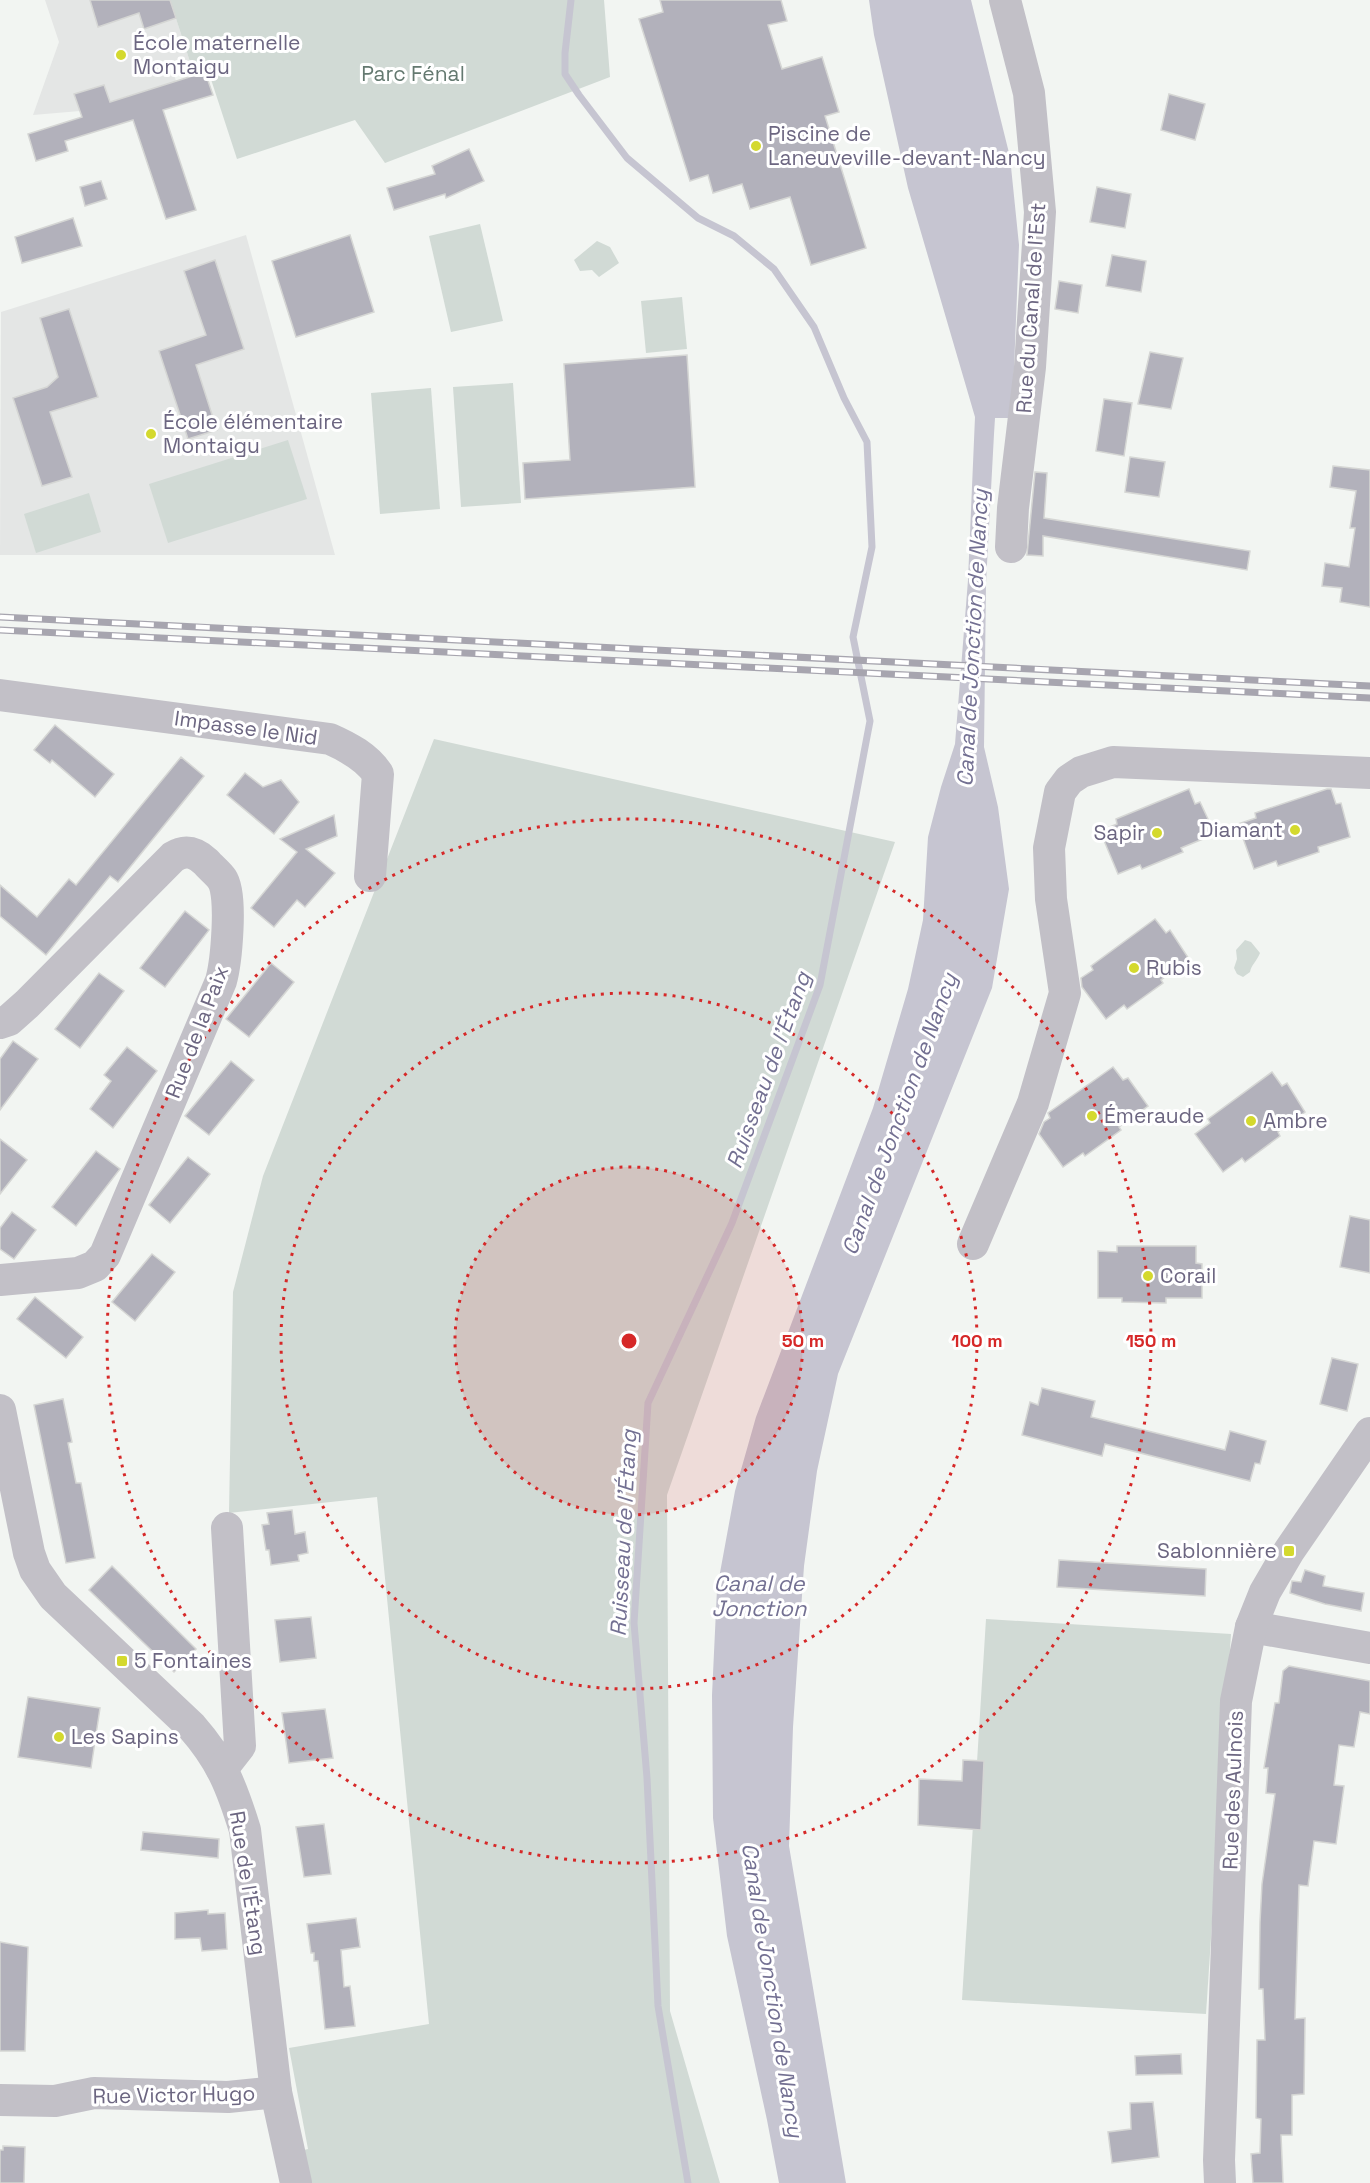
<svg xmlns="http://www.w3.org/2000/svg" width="1370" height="2183" viewBox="0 0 1370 2183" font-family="'Space Grotesk',sans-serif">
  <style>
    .built { fill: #e4e6e5 }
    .green { fill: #d1dad5 }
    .water { fill: #c6c5d1 }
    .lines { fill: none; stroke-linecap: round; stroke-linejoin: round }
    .stream { stroke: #c6c5d1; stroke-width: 7 }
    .building { fill: #b2b1bb; stroke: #d5d6d4; stroke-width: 1.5 }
    .minor { stroke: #c2c0c7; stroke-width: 32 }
    .rail-casing { stroke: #a7a5af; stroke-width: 7 }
    .rail { stroke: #fff; stroke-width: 4.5; stroke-dasharray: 14; stroke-linecap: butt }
    .ring { fill: none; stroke: #d62828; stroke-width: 3; stroke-dasharray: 3 6 }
    .poi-dot { fill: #d4d92e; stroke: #fff; stroke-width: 2 }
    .labels { text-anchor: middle; stroke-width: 6; stroke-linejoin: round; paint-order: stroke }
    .poi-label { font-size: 21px; fill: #6c6681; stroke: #fff; text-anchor: start }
    .park-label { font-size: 21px; fill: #647970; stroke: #fff }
    .street-label { font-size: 21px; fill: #6c6681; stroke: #fff }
    .water-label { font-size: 22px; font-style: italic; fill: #737092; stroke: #fff }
    .centre { fill: #d62828; stroke: #fff; stroke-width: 3 }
    .ring-label { font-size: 18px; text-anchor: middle; font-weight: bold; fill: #d62828; stroke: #fff; stroke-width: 6; stroke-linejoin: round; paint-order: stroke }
  </style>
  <rect width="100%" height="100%" fill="#f2f5f2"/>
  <g class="built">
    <polygon points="45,0 170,0 192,68 174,75 176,81 80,111 33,115 59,42"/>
    <polygon points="246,235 335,555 0,555 1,312"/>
  </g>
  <g class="green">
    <polygon points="170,0 604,0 610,77 385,163 355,120 237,159 206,64 192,68"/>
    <polygon points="480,224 503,321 451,332 429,236"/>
    <polygon points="597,241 610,247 619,263 599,277 592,270 580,271 574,260"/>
    <polygon points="682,297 687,349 646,353 641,301"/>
    <polygon points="513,383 521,503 461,507 453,387"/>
    <polygon points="431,388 440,509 380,514 371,393"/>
    <polygon points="288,440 307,499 168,543 149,484"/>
    <polygon points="89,493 101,532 36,553 24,514"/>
    <polygon points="434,739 895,842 667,1495 670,2011 720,2183 307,2183 300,2151 308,2149 289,2048 429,2024 377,1497 229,1513 233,1292 263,1176"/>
    <path d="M1245,940l6,2 9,11c-3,8 -9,12 -10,19l-7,5 -6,-3 -3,-6 3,-9 -1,-9z"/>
    <polygon points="986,1619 1231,1634 1206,2014 962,2000"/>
  </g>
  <polygon class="water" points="869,0 971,0 1010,157 1019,245 1012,418 995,418 994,434 986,583 984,747 998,807 1009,889 992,988 838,1374 817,1471 804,1566 793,1727 789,1846 846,2183 779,2183 767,2120 727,1936 713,1818 712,1695 717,1589 735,1491 756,1417 873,1108 908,989 923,920 928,837 941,787 955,744 968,580 975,417 908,188 874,35"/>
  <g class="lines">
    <polyline class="stream" points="571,0 565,53 565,74 579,95 627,158 698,218 734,236 774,269 814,327 844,398 867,442 872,547 853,637 870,721 820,985 732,1223 648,1403 634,1623 647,1778 658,2006 688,2183"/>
  </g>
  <g class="building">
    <polygon points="90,0 170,0 176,18 144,29 139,13 98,27"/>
    <polygon points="660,0 781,0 787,21 768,25 782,69 822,57 839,112 825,116 866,248 811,265 790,197 750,209 742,184 713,193 708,175 690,181 639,19 663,12"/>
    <polygon points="205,72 213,95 163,110 196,210 166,219 133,120 65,141 68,151 36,161 28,134 82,117 74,94 104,85 110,102"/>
    <polygon points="1169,94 1205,104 1195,140 1161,130"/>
    <polygon points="469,149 484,181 446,198 445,194 394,210 387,188 435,174 432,166"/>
    <polygon points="101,181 107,199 85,206 80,187"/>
    <polygon points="1097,187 1131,194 1125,228 1090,222"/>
    <polygon points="73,218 82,246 22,263 15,237"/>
    <polygon points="350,235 374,312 296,337 272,261"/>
    <polygon points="1112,255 1146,261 1141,292 1106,286"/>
    <polygon points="215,260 244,349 196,365 217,430 188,439 159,351 206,335 184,271"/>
    <polygon points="1059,281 1082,285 1078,313 1055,309"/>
    <polygon points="69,309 98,397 50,412 72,477 42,486 13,398 47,387 58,377 40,318"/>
    <polygon points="1150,352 1183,358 1171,409 1138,404"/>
    <polygon points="687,355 695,487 525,499 523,463 570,460 564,364"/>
    <polygon points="1104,399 1132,403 1124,456 1096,451"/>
    <polygon points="1130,457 1165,462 1159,497 1125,492"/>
    <polygon points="1333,466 1370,470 1370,607 1340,602 1342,588 1322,586 1325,563 1349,567 1355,528 1350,528 1356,491 1330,487"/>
    <polygon points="1035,472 1047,473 1044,518 1250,551 1247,570 1043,536 1043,556 1027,555"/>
    <polygon points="55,725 114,774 95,797 52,760 50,763 34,750"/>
    <polygon points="181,757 204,776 118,882 110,876 46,955 0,916 0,885 37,917 69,879 76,885"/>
    <polygon points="245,773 263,787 281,780 299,802 274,834 227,795"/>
    <polygon points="1189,789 1195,804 1200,802 1215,834 1181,848 1183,852 1142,869 1140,865 1118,874 1100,831 1117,824 1116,819"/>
    <polygon points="1327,789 1331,789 1336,804 1341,803 1350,837 1318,847 1319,852 1278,866 1276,861 1254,869 1238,824 1256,818 1255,813"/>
    <polygon points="334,815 337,836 306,849 335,873 305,907 297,900 274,927 251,908 297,852 280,839"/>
    <polygon points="185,911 209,930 165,987 140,968"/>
    <polygon points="1155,919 1166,933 1170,930 1189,959 1161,980 1163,983 1127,1009 1124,1005 1106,1019 1082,987 1081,978 1093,970 1091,966"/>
    <polygon points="271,963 294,982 249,1037 226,1019"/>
    <polygon points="99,973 124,991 80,1048 55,1029"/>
    <polygon points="13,1041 38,1059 0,1110 0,1059"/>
    <polygon points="127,1047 157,1071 113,1128 90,1109 111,1081 104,1075"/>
    <polygon points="231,1061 254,1080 209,1135 185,1116"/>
    <polygon points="1113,1067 1123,1080 1128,1078 1148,1106 1119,1127 1121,1130 1085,1156 1083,1153 1063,1167 1039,1134 1044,1122 1050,1118 1048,1113"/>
    <polygon points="1272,1072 1282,1086 1287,1083 1305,1112 1278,1132 1280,1136 1245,1162 1242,1158 1223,1172 1195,1134 1210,1123 1208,1119"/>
    <polygon points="0,1139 27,1160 0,1194"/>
    <polygon points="96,1151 120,1169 76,1226 52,1207"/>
    <polygon points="188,1157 210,1174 170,1223 149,1205"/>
    <polygon points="12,1212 36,1230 14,1259 0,1249 0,1228"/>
    <polygon points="1350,1216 1370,1220 1370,1273 1340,1267"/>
    <polygon points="1117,1246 1196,1246 1196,1263 1202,1264 1202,1298 1166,1298 1166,1303 1122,1302 1122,1298 1098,1298 1098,1251 1117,1252"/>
    <polygon points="152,1254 175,1272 135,1321 112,1302"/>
    <polygon points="35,1297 83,1337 66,1358 17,1319"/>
    <polygon points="1332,1358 1358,1364 1347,1411 1320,1404"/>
    <polygon points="1042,1388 1095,1401 1091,1417 1225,1450 1230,1431 1266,1441 1260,1464 1255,1463 1250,1481 1105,1444 1102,1456 1022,1435 1030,1402 1038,1405"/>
    <polygon points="63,1399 72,1442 68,1443 76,1483 81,1483 95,1558 66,1563 34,1405"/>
    <polygon points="292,1510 295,1534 305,1532 308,1553 298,1555 299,1561 271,1565 269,1550 266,1550 262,1525 269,1524 267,1513"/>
    <polygon points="1059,1560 1206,1569 1205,1596 1057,1587"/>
    <polygon points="112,1566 196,1649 174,1672 89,1590"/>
    <polygon points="1305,1570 1325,1576 1323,1586 1364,1593 1361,1611 1325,1604 1290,1593 1292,1581 1301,1582"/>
    <polygon points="311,1617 316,1658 280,1662 275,1620"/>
    <polygon points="1289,1666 1370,1681 1370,1714 1360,1712 1354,1747 1339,1745 1334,1785 1344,1786 1336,1844 1314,1841 1308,1886 1299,1885 1295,2019 1305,2018 1304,2094 1292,2095 1292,2135 1281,2135 1283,2183 1253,2183 1251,2154 1260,2153 1261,2119 1256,2118 1257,2040 1265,2040 1263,1989 1259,1989 1260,1922 1262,1884 1275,1794 1266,1793 1268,1768 1264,1768 1275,1703 1279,1703 1283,1671"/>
    <polygon points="28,1697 100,1708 91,1768 18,1757"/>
    <polygon points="325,1709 333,1758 289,1763 282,1713"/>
    <polygon points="963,1760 984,1761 981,1830 918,1825 919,1779 962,1781"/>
    <polygon points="324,1824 331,1874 304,1877 296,1827"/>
    <polygon points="143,1832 219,1839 218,1858 141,1850"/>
    <polygon points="208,1910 208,1914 225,1913 227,1949 202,1951 200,1938 175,1939 175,1913"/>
    <polygon points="356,1918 360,1947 341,1950 344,1987 350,1986 355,2026 325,2029 318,1961 314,1961 314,1953 311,1953 307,1924"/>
    <polygon points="0,1942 28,1947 25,2051 0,2051"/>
    <polygon points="1181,2054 1182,2074 1136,2075 1135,2056"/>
    <polygon points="1153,2102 1159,2157 1112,2163 1108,2132 1131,2129 1130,2103"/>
    <polygon points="3,2146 25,2147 24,2183 0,2183 0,2150 3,2150"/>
  </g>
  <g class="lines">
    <g class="minor">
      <polyline points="1005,0 1029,93 1040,212 1030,367 1013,508 1011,547"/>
      <path d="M0,695l330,44c18,8 37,18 48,35l-8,102"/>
      <path d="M0,1023l9,-3 18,-16 146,-147c13,-8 22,-5 33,5 5,6 12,11 16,17 11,16 4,84 -1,102l-116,274 -10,11 -17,7 -78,7"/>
      <polyline points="973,1244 1033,1103 1065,993 1051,899 1049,848 1060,792 1069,780 1081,772 1113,762 1370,773"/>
      <path d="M0,1410l29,143 6,17 18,26 139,131c30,34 40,61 53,103l31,262 20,91"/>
      <polyline points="1251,1627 1370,1648"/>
      <polyline points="222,1769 240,1746 227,1528"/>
      <polyline points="0,2100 55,2101 94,2093 228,2097 276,2092"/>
      <polyline points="1220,2183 1219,2160 1236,1701 1251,1627 1265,1592 1289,1551 1370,1433"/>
    </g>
    <g class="rail-casing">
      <g id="rail">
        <polyline points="0,617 1370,686"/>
        <polyline points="0,630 1370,698"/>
      </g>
    </g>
    <use href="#rail" class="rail"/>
  </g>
  <circle cx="629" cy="1341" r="174" fill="#d62828" fill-opacity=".12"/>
  <g class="ring">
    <circle cx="629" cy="1341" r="174"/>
    <circle cx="629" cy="1341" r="348"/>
    <circle cx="629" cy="1341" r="522"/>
  </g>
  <g class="poi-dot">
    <circle cx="121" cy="55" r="6"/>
    <circle cx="756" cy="146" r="6"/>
    <circle cx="151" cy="434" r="6"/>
    <circle cx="1295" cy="830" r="6"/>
    <circle cx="1157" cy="833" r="6"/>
    <circle cx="1134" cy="968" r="6"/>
    <circle cx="1092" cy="1116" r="6"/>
    <circle cx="1251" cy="1121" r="6"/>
    <circle cx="1148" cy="1276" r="6"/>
    <rect x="1283" y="1545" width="12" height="12" rx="3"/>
    <rect x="116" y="1655" width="12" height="12" rx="3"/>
    <circle cx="59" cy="1737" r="6"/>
  </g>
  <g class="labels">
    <g class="poi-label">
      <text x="133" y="50">École maternelle<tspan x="133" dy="24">Montaigu</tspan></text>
      <text x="768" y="141">Piscine de<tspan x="768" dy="24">Laneuveville-devant-Nancy</tspan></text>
      <text x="163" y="429">École élémentaire<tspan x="163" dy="24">Montaigu</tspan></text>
      <text x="1283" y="837" text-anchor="end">Diamant</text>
      <text x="1145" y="840" text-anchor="end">Sapir</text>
      <text x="1146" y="975">Rubis</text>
      <text x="1104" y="1123">Émeraude</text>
      <text x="1263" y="1128">Ambre</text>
      <text x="1160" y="1283">Corail</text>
      <text x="1277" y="1558" text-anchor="end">Sablonnière</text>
      <text x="134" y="1668">5 Fontaines</text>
      <text x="71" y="1744">Les Sapins</text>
    </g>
    <g class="park-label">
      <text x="413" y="81">Parc Fénal</text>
    </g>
    <g class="street-label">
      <text transform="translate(1031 308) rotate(-86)" y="7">Rue du Canal de l'Est</text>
      <text transform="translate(246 728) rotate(8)" y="7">Impasse le Nid</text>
      <text transform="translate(197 1032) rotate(-69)" y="7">Rue de la Paix</text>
      <text transform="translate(1233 1790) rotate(-88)" y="7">Rue des Aulnois</text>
      <text transform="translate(248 1883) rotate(81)" y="7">Rue de l'Étang</text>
      <text transform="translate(174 2095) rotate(-1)" y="7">Rue Victor Hugo</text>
    </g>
    <g class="water-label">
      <text transform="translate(972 638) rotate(-87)" y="8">Canal de Jonction de Nancy</text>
      <text transform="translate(768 1070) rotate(-70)" y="8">Ruisseau de l'Étang</text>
      <text transform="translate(899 1114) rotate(-70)" y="8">Canal de Jonction de Nancy</text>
      <text transform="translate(623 1533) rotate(-87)" y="8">Ruisseau de l'Étang</text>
      <text x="759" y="1591">Canal de<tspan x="759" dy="25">Jonction</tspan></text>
      <text transform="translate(773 1990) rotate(81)" y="8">Canal de Jonction de Nancy</text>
    </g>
  </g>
  <circle cx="629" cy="1341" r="9" class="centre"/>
  <g class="ring-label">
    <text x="803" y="1347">50 m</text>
    <text x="977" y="1347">100 m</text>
    <text x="1151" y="1347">150 m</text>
  </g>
</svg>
